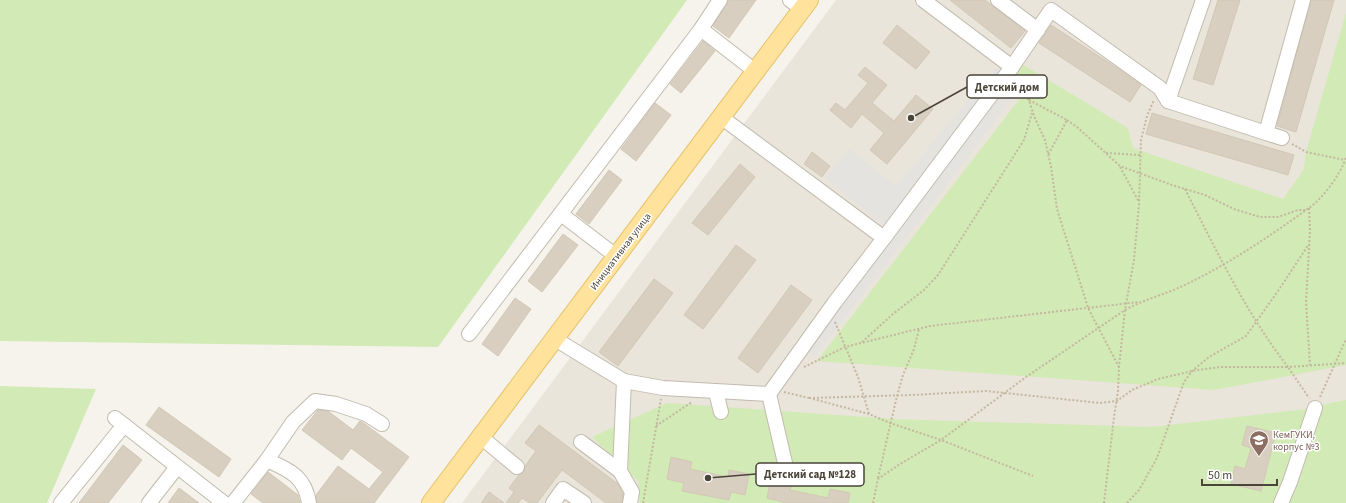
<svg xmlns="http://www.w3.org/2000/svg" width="1346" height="503" viewBox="0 0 1346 503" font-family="'Source Sans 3',sans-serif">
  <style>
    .residential { fill: #eae5da }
    .green { fill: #d2eab5 }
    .parking { fill: #e5e3e0 }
    .building { fill: #d8cfc1; stroke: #d3c7b4 }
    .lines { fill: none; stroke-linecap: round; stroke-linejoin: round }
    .minor-casing { stroke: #c2bbae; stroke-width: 16 }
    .major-casing { stroke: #e6c16a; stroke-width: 20 }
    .path { stroke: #c4b79f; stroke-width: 2; stroke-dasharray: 2 2; stroke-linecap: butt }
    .minor { stroke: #fff; stroke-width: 14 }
    .major { stroke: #ffe39c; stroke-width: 18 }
    .labels { text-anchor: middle; stroke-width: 3; stroke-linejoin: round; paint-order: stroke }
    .street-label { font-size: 10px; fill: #4b4439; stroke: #fff }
    .education-label { font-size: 10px; fill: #785e54; stroke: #fff; text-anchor: start }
    .leader { fill: none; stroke: #4b4439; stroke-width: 1.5 }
    .callout-dot { fill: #4b4439; stroke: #fff; stroke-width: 1.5 }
    .callout { fill: #fff; stroke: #4b4439; stroke-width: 1.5 }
    .callout-label { font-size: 11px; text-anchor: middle; font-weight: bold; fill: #4b4439 }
  </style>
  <rect width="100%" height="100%" fill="#f6f3ec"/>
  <polygon class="residential" points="836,0 1346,0 1346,503 462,503"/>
  <g class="green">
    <polygon points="0,0 687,0 438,347 0,341"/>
    <polygon points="1346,13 1346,365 1214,390 817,361 1025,92 1011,79 1022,64 1128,128 1133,148 1283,199 1304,169 1306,152"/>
    <polygon points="0,386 96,389 47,503 0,503"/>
    <polygon points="1346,400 1346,503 640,503 638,481 592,437 667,403 893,419 1151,427 1315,408 1321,405"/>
  </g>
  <polygon class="parking" points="996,67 1020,89 815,357 802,348 892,233 825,178 849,149 896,186"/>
  <g class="building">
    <polygon points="729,0 756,0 729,38 713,26"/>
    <polygon points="950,0 985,0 1025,31 1011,48"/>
    <polygon points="1218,0 1240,0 1213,85 1193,79"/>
    <polygon points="1311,0 1334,0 1296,132 1277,126"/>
    <polygon points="897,25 930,52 916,69 883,43"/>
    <polygon points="1051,25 1117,68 1141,85 1130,102 1039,43"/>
    <polygon points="703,41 715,51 681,93 670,84"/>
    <polygon points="865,67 887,85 872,103 894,121 916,95 933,109 887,164 870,150 884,133 862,114 851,128 830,110 836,103 845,110 868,83 858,75"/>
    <polygon points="655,103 671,115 636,161 621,149"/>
    <polygon points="1152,113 1294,155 1288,175 1146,134"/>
    <polygon points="812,152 830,166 822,177 804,164"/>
    <polygon points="740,164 755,177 708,235 692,223"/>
    <polygon points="609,170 622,180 589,224 576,214"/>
    <polygon points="563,234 578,245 542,292 528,281"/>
    <polygon points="736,245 756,260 703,329 684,315"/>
    <polygon points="654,279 673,293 618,366 599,352"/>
    <polygon points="791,285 812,300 758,373 738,358"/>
    <polygon points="515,298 531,309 498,356 482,344"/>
    <polygon points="159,407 231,459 219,477 146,425"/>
    <polygon points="318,410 328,411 353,430 360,421 362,422 409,457 374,503 317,503 316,495 338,466 369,489 383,472 351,448 342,460 302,430"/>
    <polygon points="539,425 618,484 623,494 622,503 606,503 562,470 537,503 530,503 522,498 518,503 506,503 514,492 509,488 519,475 524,472 525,466 536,451 525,443"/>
    <polygon points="1247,426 1276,433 1261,491 1231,484 1235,466 1245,469 1251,448 1242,445"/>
    <polygon points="123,445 142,460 108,503 79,503"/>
    <polygon points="671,457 692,462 690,469 728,477 729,470 749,474 745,495 731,492 729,500 682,491 684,483 667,479"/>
    <polygon points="268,472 298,495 300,503 263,503 251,494"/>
    <polygon points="771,478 792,482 790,490 828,498 830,489 850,493 848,503 783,503 783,502 767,498"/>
    <polygon points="179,488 199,503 168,503"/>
    <polygon points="489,492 504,503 481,503"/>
  </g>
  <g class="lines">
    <g class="minor-casing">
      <g id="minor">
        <polyline points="720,0 701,29 755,71"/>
        <polyline points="790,0 802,9"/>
        <polyline points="998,0 1038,30"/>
        <polyline points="1012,67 1051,10 1160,88 1168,101 1203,0"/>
        <polyline points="1168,101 1266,133 1303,0"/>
        <polyline points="1266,133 1282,138"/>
        <polyline points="561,214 616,256"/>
        <polyline points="884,238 1012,67 923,0"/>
        <polyline points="469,334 701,29"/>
        <polyline points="555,339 624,381 620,471 632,492 630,503"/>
        <polyline points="624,381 663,388 769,394 835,302 884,238 721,117"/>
        <polyline points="716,392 721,412"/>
        <polyline points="769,394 785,463"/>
        <polyline points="115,418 224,503"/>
        <polyline points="481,437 517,467"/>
        <polyline points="581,442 620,471"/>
        <polyline points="267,460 293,422 315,401 336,404 366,414 382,424"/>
        <polyline points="61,503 124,425"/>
        <polyline points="149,503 177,467"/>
        <path d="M233,503l34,-43c22,10 38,16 42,43"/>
        <polyline points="553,503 563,489 584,503"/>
        <polyline points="1281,503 1290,482 1315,408"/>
      </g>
    </g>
    <g class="major-casing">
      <polyline id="major" points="431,503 809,0"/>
    </g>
    <g class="path">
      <polyline points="1015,83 1018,88 1029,100 1034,116 1045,140 1051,167 1057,209 1085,298 1088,308 1119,367"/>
      <polyline points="1029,100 1067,120 1048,155"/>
      <polyline points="1067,120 1077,127 1120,166 1172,185 1205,195 1234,209 1260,217 1278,217 1298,210 1306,210"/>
      <polyline points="1292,144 1306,152 1345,160"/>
      <polyline points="1106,153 1140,155"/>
      <polyline points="1120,167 1139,202"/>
      <path d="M1185,189c31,61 61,124 103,178l58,-4"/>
      <polyline points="1309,208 1310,230 1306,302 1310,365"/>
      <polyline points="835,322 858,377 869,414"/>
      <polyline points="862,342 893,314 924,290 938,275 1024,140 1032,113"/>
      <polyline points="804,367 845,347 930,326 1139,302"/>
      <polyline points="784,392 809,398"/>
      <polyline points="1320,397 1346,339"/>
      <polyline points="809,398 912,395 986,391 1100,403 1117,401 1132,390 1158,379 1197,370 1222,367 1288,367 1309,398"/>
      <polyline points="813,399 869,414 890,423 941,440 1033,476"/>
      <polyline points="656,426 692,402"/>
      <polyline points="878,478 897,396 903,375 914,349 919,329"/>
      <polyline points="643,503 661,399"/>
      <path d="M873,503l5,-24 22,-15 41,-24 85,-63 99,-67c16,-9 34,-14 51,-21 47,-21 91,-51 133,-81 14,-10 32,-34 37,-51"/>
      <polyline points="1104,503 1114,417 1118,391 1119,367 1125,310 1134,260 1139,204 1141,140 1147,116 1154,100"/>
      <polyline points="1127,503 1139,490 1157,458 1184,382 1192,371 1209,357 1246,336 1278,291 1309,244"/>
    </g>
    <use href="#minor" class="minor"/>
    <use href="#major" class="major"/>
  </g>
  <defs>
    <g id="university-pin" transform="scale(1)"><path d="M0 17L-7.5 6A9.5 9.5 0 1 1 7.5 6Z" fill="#8d6e63" stroke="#fff"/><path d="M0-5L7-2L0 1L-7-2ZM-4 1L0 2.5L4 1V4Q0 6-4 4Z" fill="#fff"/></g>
  </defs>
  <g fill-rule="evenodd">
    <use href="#university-pin" x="1259" y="440"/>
  </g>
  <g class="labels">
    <g class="street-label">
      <text transform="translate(620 251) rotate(-53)" y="4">Инициативная улица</text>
    </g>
    <g class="education-label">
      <text x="1273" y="438">КемГУКИ,<tspan x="1273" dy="12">корпус №3</tspan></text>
    </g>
  </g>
  <path class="leader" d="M911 118L967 87M708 478L756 474"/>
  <g class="callout-dot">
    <circle cx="911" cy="118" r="4"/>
    <circle cx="708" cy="478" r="4"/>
  </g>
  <g class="callout">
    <rect x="967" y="75" width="80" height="23" rx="4"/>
    <rect x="756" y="463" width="108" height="23" rx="4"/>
  </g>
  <g class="callout-label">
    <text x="1007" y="91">Детский дом</text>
    <text x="810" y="478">Детский сад №128</text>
  </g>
  <path d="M1202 479v6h75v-6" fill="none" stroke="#4b4439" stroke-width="2"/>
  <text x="1208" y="479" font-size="12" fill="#4b4439" stroke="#ffffff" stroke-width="3" paint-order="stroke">50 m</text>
</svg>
